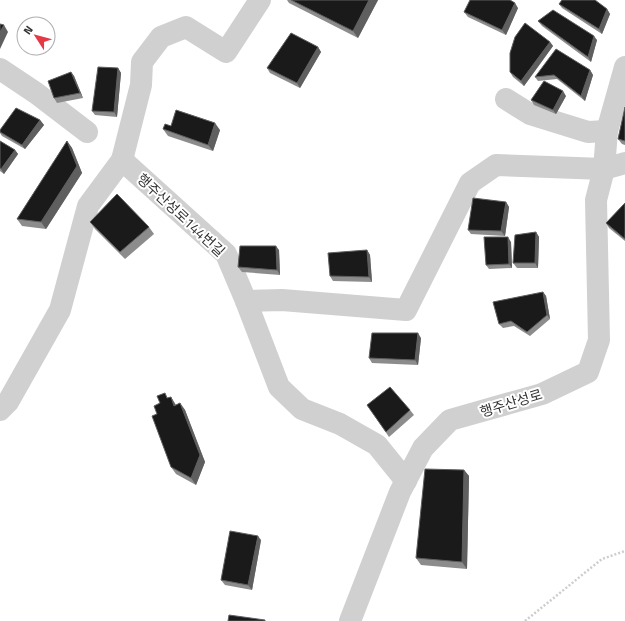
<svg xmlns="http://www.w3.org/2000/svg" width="625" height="621" viewBox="0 0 625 621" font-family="'Titillium Web','Noto Sans KR',sans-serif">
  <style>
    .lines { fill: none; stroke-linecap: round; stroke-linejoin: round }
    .path { stroke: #cdcdcd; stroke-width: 2.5; stroke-dasharray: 2 2; stroke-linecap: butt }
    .minor { stroke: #d0d0d0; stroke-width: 22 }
    .wall { fill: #8c8c8c }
    .shaded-wall { fill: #5f5f5f }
    .building { fill: #1a1a1a; stroke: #5f5f5f }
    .labels { text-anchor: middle; stroke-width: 4; stroke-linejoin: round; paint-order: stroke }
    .street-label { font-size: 14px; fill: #333; stroke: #fff }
  </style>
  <rect width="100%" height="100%" fill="#fff"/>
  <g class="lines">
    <polyline class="path" points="525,621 602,559 625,551"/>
    <g class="minor">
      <polyline points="0,69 36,93 87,132"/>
      <polyline points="506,99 530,114 588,132 607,131"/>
      <polyline points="122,160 141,85 142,62 161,37 186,27 226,52 260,0"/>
      <polyline points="246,301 282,300 406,310 470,183 496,165 604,169 625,163"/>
      <polyline points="0,410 8,402 60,310 88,206 122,160 226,254 246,301 279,387 302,409 340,424 377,445 406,481"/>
      <polyline points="350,621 400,492 423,448 450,420 542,394 588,372 599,340 596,200 604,169 607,131 625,67"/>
    </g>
  </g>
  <g class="wall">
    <polygon points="287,0 378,0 358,38 289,3"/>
    <polygon points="559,4 607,9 610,14 602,34 562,8"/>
    <polygon points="518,8 506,35 468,17 464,12"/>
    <polygon points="538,21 597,40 591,62 542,26"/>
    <polygon points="550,42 553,46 524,86 513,77 510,72"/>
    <polygon points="318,47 321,52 300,88 270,73 267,68"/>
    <polygon points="118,68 121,73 117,117 95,115 92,111"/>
    <polygon points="590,70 593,75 585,101 557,79 538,81 535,77"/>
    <polygon points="71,72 74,76 83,98 57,103 54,98"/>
    <polygon points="566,96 556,114 534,105 531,100"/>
    <polygon points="625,107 625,145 622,144 618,139"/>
    <polygon points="40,120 44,125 25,149 2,136 0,133 0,130"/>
    <polygon points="163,129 220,130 213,151 168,136"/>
    <polygon points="0,141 15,150 18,154 4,174 0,171"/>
    <polygon points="67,141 72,148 82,173 46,229 22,226 17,219"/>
    <polygon points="506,202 509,207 505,236 471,234 468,230"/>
    <polygon points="625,203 625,241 609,228 606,223"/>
    <polygon points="90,222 149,227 154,234 125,259 95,229"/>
    <polygon points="536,232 539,237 538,268 517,268 513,263"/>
    <polygon points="511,242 512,268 489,269 486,265"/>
    <polygon points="279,250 280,275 242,272 238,267"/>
    <polygon points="367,250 370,255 372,282 333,281 330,276"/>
    <polygon points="543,292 546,296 550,319 530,336 514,326 503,328 499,324"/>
    <polygon points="421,338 418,365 372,363 369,358"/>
    <polygon points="171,397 176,405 180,403 185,410 205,462 196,485 176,474 171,467 157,414 160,403 168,398"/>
    <polygon points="367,405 410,410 414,415 389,437"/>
    <polygon points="464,470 469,476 467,569 421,565 416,558"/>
    <polygon points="261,540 252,590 225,585 221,580"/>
  </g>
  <g class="shaded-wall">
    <polygon points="369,0 378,0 358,38 353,31"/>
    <polygon points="515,3 518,8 506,35 502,30"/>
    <polygon points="607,9 610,14 602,34 599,29"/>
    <polygon points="4,25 8,32 0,49 0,32"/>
    <polygon points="594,36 597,40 591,62 588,57"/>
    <polygon points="550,42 553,46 524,86 521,81"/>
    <polygon points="318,47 321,52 300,88 297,83"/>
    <polygon points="118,68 121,73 117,117 114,112"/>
    <polygon points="590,70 593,75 585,101 581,96"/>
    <polygon points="71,72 74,76 83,98 80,93"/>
    <polygon points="563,91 566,96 556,114 553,110"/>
    <polygon points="40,120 44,125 25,149 22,145"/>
    <polygon points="215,123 220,130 213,151 208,145"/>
    <polygon points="67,141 72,148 82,173 46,229 41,222"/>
    <polygon points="15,150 18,154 4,174 1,169"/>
    <polygon points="506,202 509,207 505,236 501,231"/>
    <polygon points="536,232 539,237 538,268 535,263"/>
    <polygon points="508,237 511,242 512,268 509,264"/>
    <polygon points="276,246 279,250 280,275 277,270"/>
    <polygon points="367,250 370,255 372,282 369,277"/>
    <polygon points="543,292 546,296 550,319 547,315"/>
    <polygon points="418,333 421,338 418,365 415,360"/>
    <polygon points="171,397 175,404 179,412 174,406"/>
    <polygon points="180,403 185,410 205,462 196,485 191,478"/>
    <polygon points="464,470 469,476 467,569 462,562"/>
    <polygon points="258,536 261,540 252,590 248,585"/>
  </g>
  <g class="building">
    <polygon points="291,0 369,0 353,31"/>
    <polygon points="470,0 510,0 515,3 502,30 464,12"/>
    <polygon points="562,0 595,0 607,9 599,29 559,4"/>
    <polygon points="553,10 594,36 588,57 538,21"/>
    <polygon points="525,23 550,42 521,81 510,72 510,53 515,37"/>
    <polygon points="0,24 4,25 0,32"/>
    <polygon points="291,33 318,47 297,83 267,68"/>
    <polygon points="556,49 590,70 581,96 554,75 535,77"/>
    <polygon points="98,67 118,68 114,112 92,111"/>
    <polygon points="71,72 80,93 54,98 48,81"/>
    <polygon points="544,81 563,91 553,110 531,100"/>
    <polygon points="625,107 625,141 618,139"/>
    <polygon points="16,108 40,120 22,145 0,132 0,130"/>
    <polygon points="176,110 215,123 208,145 163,129 165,124 171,126"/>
    <polygon points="0,141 15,150 1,169 0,168"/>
    <polygon points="67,141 77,166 41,222 17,219"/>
    <polygon points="117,194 149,227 120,252 90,222"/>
    <polygon points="473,198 506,202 501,231 468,230"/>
    <polygon points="625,203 625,239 606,223"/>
    <polygon points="536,232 535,263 513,263 515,235"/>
    <polygon points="484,237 508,237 509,264 486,265"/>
    <polygon points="240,246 276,246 277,270 238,267"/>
    <polygon points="367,250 369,277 330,276 328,253"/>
    <polygon points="543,292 547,315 527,332 511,321 499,324 493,302"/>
    <polygon points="372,333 418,333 415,360 369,358"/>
    <polygon points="390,387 410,410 386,432 367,405"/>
    <polygon points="165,393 167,398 171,397 174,406 180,403 200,455 191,478 171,467 152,416 157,414 154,406 160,403 157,396"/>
    <polygon points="425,469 464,470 462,562 416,558"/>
    <polygon points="230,531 258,536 248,585 221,580"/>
    <polygon points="229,615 265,620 265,621 228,621"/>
  </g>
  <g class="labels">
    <g class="street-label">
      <text transform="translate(181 215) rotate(43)" y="5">행주산성로144번길</text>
      <text transform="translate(511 403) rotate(-17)" y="5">행주산성로</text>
    </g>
  </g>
  <g transform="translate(36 36) rotate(306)"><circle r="19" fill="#ffffff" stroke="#adadad"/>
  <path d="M0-3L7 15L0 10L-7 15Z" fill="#e63946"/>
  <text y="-6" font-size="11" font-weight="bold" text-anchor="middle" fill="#333333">N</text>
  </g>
</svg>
